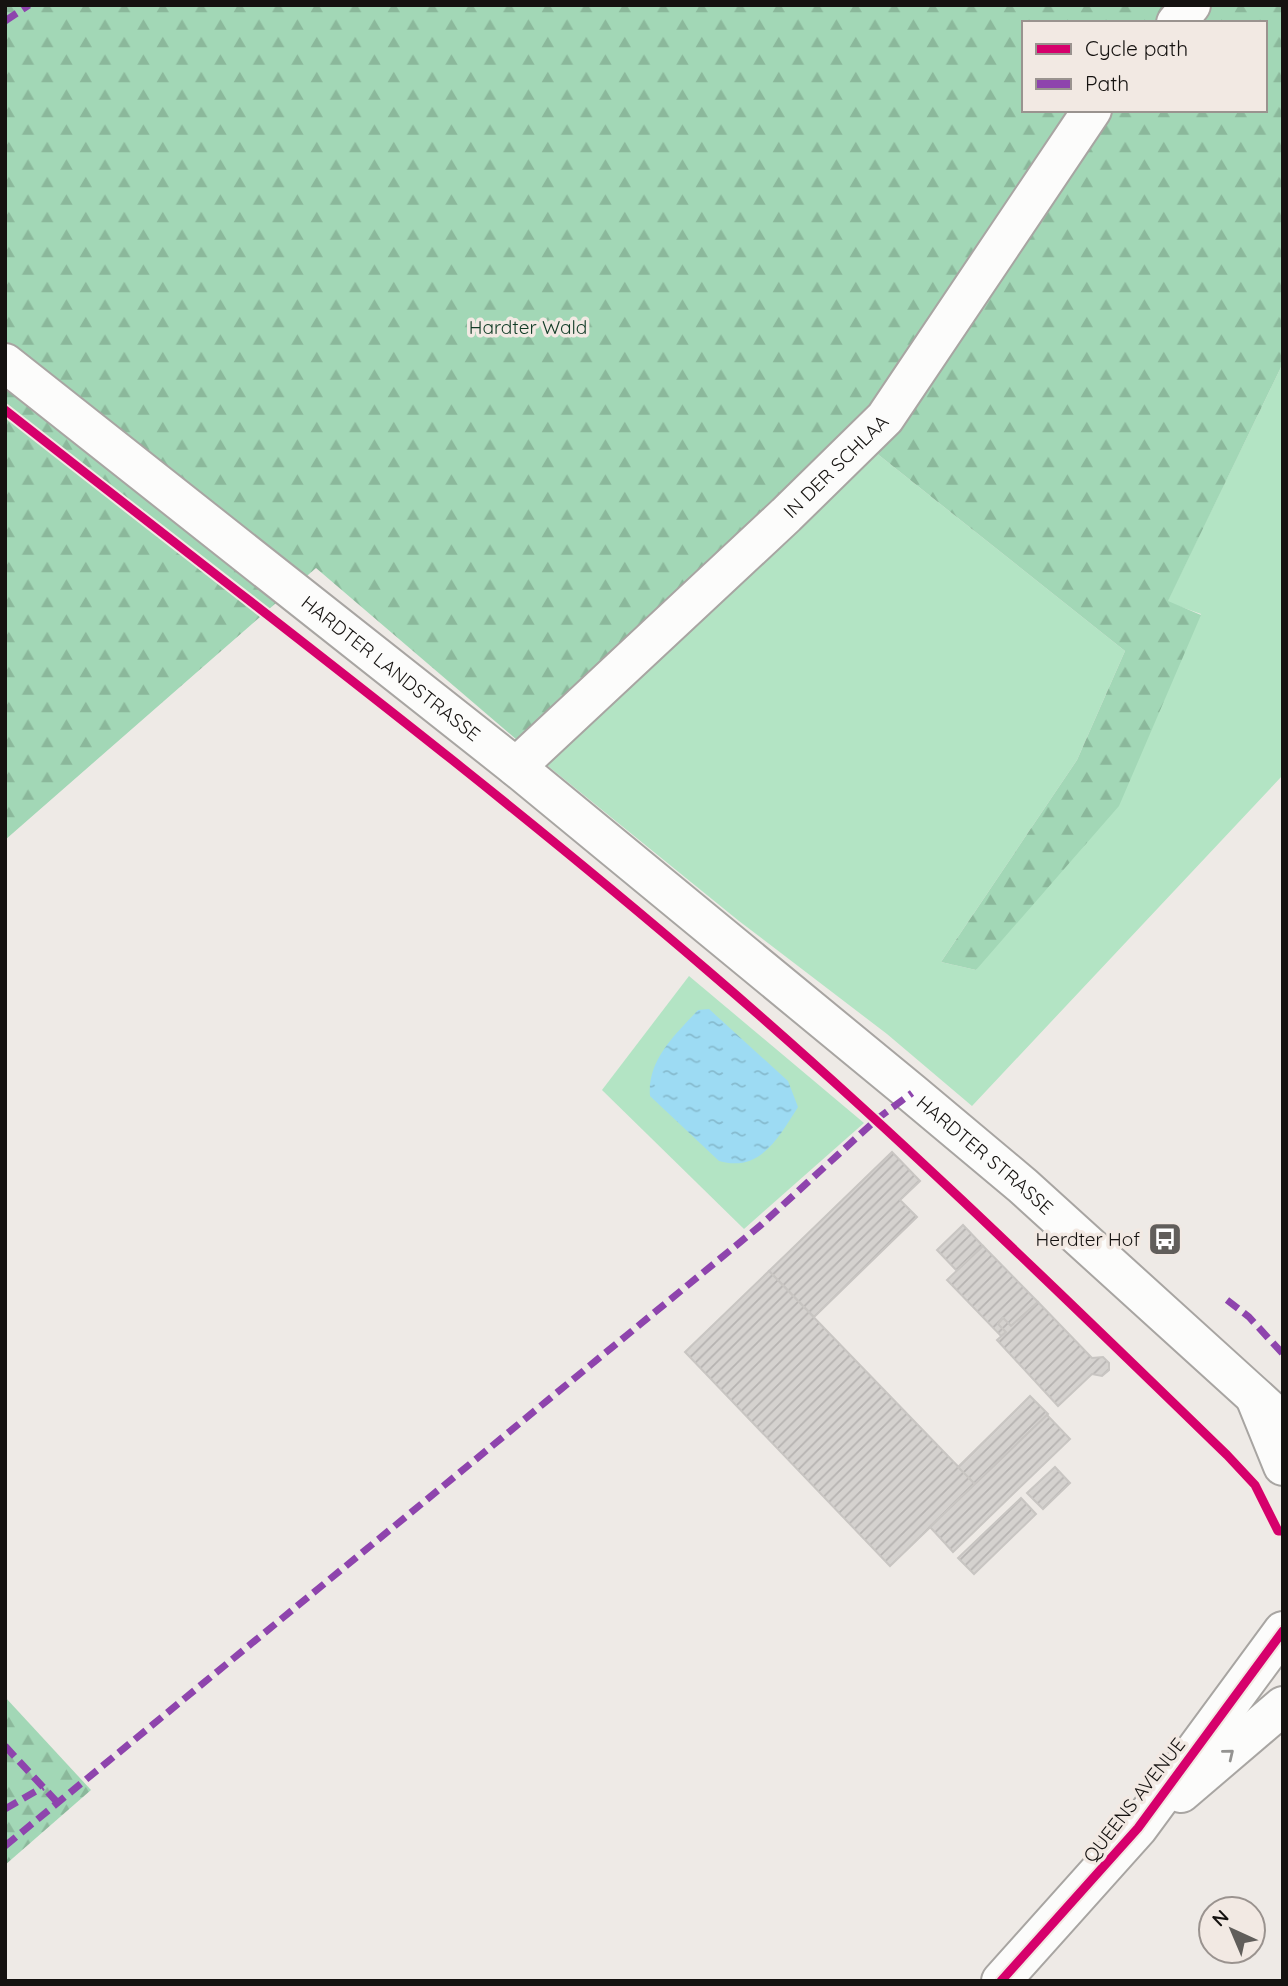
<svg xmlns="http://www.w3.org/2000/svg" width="1288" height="1986" viewBox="0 0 1288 1986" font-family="Quicksand,sans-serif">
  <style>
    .grass { fill: #b3e4c4 }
    .forest { fill: url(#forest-firs); fill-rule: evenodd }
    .water { fill: url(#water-ripples) }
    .building { fill: url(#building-hatch); stroke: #c8c5c2; stroke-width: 2 }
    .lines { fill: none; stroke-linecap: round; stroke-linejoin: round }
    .minor-casing { stroke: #a8a5a2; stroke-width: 42 }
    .major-casing { stroke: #a8a5a2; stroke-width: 42 }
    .minor { stroke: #fcfcfb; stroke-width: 38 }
    .major { stroke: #fcfcfb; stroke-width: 38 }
    .quiet { stroke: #8e44ad; stroke-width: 7; stroke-dasharray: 14 7; stroke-linecap: butt }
    .cycleway-casing { stroke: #f2e9e3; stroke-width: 13 }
    .cycleway { stroke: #d6006c; stroke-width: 9 }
    .oneway { stroke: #949391 }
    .labels { text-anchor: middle; stroke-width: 7; stroke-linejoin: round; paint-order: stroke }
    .park-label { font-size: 19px; fill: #103b25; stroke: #f2e9e3 }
    .street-label { font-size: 19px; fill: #151210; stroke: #f2e9e3 }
    .poi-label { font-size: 19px; fill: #151210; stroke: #f2e9e3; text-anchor: end }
  </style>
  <defs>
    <pattern id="forest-firs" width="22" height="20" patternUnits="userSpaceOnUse" patternTransform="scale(1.75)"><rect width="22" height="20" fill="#a2d7b6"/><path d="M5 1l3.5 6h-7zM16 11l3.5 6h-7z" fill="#8bb89b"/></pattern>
    <pattern id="water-ripples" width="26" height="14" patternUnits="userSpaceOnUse" patternTransform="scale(1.75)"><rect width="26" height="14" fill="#9ddbf3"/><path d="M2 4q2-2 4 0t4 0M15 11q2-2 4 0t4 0" fill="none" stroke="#86bbcf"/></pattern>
    <pattern id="building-hatch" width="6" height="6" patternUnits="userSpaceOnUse" patternTransform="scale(1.75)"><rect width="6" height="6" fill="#d5d2cf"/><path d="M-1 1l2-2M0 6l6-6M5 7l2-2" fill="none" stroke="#b6b3b1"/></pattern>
  </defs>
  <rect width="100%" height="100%" fill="#eeeae6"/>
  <g class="grass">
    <polygon points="1283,363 1283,775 972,1106 887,1034 739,921 538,758 870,448 1125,651 1077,760 941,962 976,970 1201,614 1167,602"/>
    <polygon points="689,976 864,1123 744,1229 602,1090"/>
  </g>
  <g class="forest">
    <path d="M5,5h1278v358l-115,238 33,14 -82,191 -143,164 -35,-8 136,-202 48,-109 -255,-203 -332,310 -222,-190 -311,272zM1024,23h241v87h-241z"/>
    <polygon points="5,1697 91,1790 5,1865"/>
  </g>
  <path class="water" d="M709,1009l79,72 10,26c-19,30 -38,66 -79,54l-69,-65c-3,-36 25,-61 48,-86z"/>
  <g class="building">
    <polygon points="892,1152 920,1181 900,1200 917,1217 814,1317 769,1271"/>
    <polygon points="963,1225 983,1246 957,1271 937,1250"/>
    <polygon points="983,1246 1038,1302 1011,1326 1003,1318 998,1324 1006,1332 1001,1336 947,1280"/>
    <polygon points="769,1271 975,1484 890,1566 685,1352"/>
    <polygon points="1038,1302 1092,1358 1103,1357 1109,1363 1109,1370 1102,1376 1092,1374 1058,1406 997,1340 1006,1332 998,1324 1003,1318 1011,1326"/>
    <polygon points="1030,1396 1048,1414 975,1484 958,1467"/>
    <polygon points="1047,1415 1070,1439 953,1552 930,1527"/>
    <polygon points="1055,1467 1070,1483 1043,1509 1027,1493"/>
    <polygon points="1021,1498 1036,1514 974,1574 958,1558"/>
  </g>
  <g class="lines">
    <g class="minor-casing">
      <g id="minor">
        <polyline points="1176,23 1191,5"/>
        <path id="s1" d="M516,767l270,-252 99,-97 207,-308"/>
        <polyline points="1255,1397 1283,1466"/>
        <polyline points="1181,1793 1283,1706"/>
        <polyline points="1001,1981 1138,1828 1283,1631"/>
      </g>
    </g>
    <g class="major-casing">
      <g id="major">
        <path id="s2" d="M5,363l511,404 396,326 111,93 260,236"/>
      </g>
    </g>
    <use href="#minor" class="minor"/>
    <use href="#major" class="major"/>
    <g class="quiet">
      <polyline points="5,21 29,5"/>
      <polyline points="1227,1300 1249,1317 1283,1354"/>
      <polyline points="5,1746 56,1801"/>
      <polyline points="5,1809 43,1787"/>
      <polyline points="5,1846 761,1225 877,1119 912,1093"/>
    </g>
    <g class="cycleway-casing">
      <g id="cycleway">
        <path d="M5,410c235,185 475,365 702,560 180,154 350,320 520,485l28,30 23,46h5"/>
        <polyline points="1001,1981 1138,1828 1283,1631"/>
      </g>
    </g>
    <use href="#cycleway" class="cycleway"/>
  </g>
  <defs><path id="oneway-chevron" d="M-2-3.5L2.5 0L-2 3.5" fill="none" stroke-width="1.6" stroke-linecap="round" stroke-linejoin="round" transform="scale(1.75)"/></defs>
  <use class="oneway" href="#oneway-chevron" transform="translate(1229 1754) rotate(-39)"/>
  <defs>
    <g id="bus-square" transform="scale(1.75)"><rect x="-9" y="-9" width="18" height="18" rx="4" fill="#615e5b" stroke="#f2e9e3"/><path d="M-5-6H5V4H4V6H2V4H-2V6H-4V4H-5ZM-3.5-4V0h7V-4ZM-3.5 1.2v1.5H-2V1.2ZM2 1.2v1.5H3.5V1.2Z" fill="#fff"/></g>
  </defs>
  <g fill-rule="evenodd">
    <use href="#bus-square" x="1165" y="1239"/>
  </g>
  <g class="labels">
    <g class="park-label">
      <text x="528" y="334">Hardter Wald</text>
    </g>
    <g class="street-label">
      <text dy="7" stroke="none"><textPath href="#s1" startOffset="439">IN DER SCHLAA</textPath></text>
      <text dy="7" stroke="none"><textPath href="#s2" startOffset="492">HARDTER LANDSTRASSE</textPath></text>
      <text dy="7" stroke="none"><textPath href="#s2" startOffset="1260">HARDTER STRASSE</textPath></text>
      <text transform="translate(1134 1800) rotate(-52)" y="7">QUEENS AVENUE</text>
    </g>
    <g class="poi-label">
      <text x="1140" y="1246">Herdter Hof</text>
    </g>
  </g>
  <rect width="1288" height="1986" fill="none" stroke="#151210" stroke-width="14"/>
  <rect x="1022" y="21" width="245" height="91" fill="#f2e9e3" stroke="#9a938f" stroke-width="2"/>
  <rect x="1036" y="44" width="35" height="10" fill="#d6006c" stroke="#9a938f" stroke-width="2"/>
  <text x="1085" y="56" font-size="21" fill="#151210">Cycle path</text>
  <rect x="1036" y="79" width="35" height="10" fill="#8e44ad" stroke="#9a938f" stroke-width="2"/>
  <text x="1085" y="91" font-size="21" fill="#151210">Path</text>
  <g transform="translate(1232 1930) rotate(316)"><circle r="33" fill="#f2e9e3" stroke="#9a938f" stroke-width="2"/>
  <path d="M0-5L12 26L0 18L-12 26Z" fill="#615e5b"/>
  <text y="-10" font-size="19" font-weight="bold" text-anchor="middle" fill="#151210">N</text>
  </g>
</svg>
